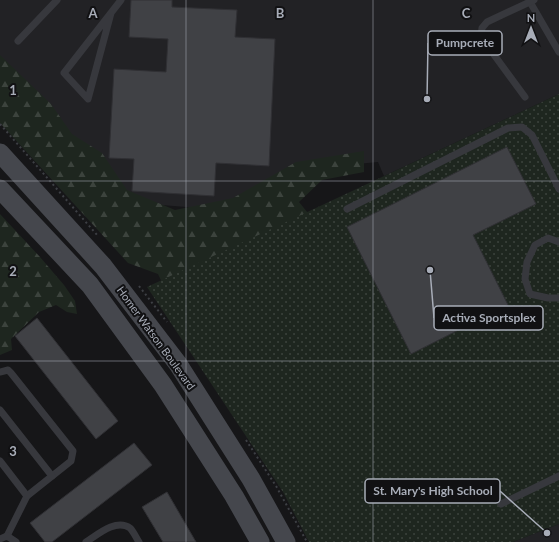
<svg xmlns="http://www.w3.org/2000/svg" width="559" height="542" viewBox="0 0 559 542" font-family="Lato,sans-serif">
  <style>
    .built { fill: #222225 }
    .forest { fill: url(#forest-firs) }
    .park { fill: url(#park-dots) }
    .building { fill: #404145; stroke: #303034 }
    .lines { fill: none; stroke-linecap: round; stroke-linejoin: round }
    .path { stroke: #3d3f44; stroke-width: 2; stroke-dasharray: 2 3; stroke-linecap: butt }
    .lane { stroke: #37383d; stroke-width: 7 }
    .secondary { stroke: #45474d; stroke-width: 19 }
    .grid { fill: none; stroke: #a8adb8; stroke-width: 1; stroke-opacity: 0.55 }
    .labels { text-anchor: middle; stroke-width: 4; stroke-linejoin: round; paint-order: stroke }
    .street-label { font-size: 11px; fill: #a8adb8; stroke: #111113 }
    .grid-label { font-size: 13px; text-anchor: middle; font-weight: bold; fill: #a8adb8; stroke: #111113; stroke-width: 4; stroke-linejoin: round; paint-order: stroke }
    .leader { fill: none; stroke: #a8adb8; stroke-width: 1.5 }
    .callout-dot { fill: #a8adb8; stroke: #111113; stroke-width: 1.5 }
    .callout { fill: #111113; stroke: #a8adb8; stroke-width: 1.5 }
    .callout-label { font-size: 12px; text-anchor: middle; font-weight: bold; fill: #a8adb8 }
  </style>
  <defs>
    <pattern id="forest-firs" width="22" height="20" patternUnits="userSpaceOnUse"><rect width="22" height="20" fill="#1e261f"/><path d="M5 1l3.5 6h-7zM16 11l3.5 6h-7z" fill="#3c433d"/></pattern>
    <pattern id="park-dots" width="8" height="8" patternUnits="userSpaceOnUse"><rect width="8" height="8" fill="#1e261f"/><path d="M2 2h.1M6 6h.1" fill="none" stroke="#3c433d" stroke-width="1.8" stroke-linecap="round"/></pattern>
  </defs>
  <rect width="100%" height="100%" fill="#161618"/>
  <g class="built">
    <polygon points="0,0 559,0 559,94 384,176 378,162 357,164 224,210 136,203 0,58"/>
    <polygon points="559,524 559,542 513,542"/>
  </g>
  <g class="forest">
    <polygon points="0,55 51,104 72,134 102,153 127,190 175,210 233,198 296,162 364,151 364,172 322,180 299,202 320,228 180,320 158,274 128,263 0,123"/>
    <polygon points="0,214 40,257 64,285 75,301 77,314 67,312 56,305 39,312 11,339 12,350 0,355"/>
  </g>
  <polygon class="park" points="559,94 559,524 513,542 309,542 283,492 147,287"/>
  <g class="building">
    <polygon points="131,0 172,0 172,7 237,10 235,37 275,39 269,166 216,163 214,196 132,191 134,159 109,158 114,69 166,72 168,39 129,37"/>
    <polygon points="507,147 536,204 473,235 508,305 411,354 347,227"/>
    <polygon points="37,318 118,421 96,439 15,336"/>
    <polygon points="134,443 152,465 52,542 45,542 30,523"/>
    <polygon points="167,492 196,542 163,542 142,507"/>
  </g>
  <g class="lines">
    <g class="path">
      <polyline points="0,124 98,236"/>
      <polyline points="139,286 167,322"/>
      <polyline points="246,440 276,486 307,542"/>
    </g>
    <g class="lane">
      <polyline points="530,2 559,52"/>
      <polyline points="111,13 88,99 64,73 121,0"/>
      <polyline points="18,41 57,0"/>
      <polyline points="525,97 481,37 482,28 487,22 534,0"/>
      <polyline points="347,209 508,128 522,127 532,135 559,189"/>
      <polyline points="559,242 548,238 535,245 527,262 525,279 530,294 548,298 559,298"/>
      <polyline points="0,372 8,370 11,373 73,451 71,461 27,496 7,536"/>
      <polyline points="0,410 52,476"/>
      <polyline points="0,461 27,496"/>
      <polyline points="501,504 559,476"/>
      <polyline points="0,539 7,536 16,542"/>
      <path d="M86,542c11,-7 30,-24 44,-14 4,4 6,10 9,14"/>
    </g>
    <g class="secondary">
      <polyline points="0,153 103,266 178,364 251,479 286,542"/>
      <polyline points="0,189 90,285 163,385 234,496 260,542"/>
    </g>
  </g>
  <path class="grid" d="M186,0v542M373,0v542M0,181h559M0,361h559"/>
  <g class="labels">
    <g class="street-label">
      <text transform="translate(156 338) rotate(54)" y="4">Homer Watson Boulevard</text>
    </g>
  </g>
  <g class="grid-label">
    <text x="93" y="18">A</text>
    <text x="280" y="18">B</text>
    <text x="466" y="18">C</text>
    <text x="13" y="95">1</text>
    <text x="13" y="276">2</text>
    <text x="13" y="456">3</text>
  </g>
  <path class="leader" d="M427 99L428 43M430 270L434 318M547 533L500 491"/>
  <g class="callout-dot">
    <circle cx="427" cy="99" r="4"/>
    <circle cx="430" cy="270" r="4"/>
    <circle cx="547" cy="533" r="4"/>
  </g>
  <g class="callout">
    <rect x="428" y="31" width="74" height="24" rx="4"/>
    <rect x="434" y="306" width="109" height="24" rx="4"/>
    <rect x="365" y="479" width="135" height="24" rx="4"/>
  </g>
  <g class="callout-label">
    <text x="465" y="47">Pumpcrete</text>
    <text x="489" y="322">Activa Sportsplex</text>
    <text x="433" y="495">St. Mary's High School</text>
  </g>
  <g transform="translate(531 28)" stroke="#111113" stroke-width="3" paint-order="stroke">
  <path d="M0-3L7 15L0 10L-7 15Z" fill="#a8adb8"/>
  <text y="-6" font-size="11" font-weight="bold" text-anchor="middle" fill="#a8adb8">N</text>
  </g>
</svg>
